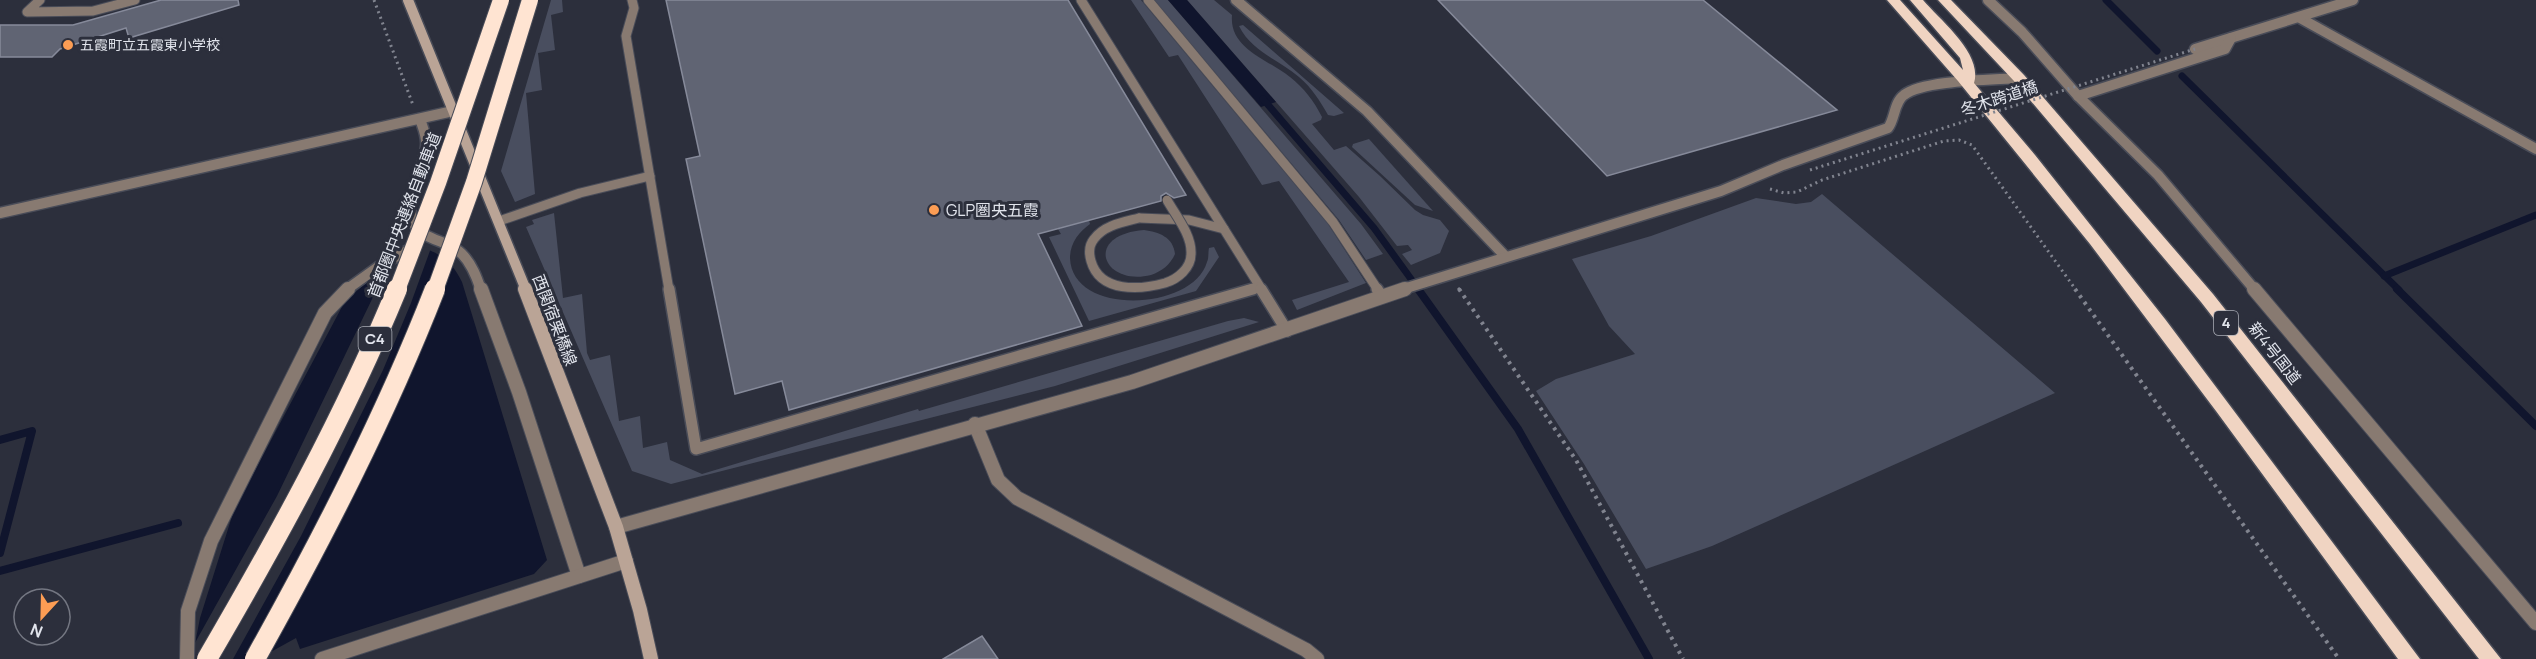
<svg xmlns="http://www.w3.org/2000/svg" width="2536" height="659" viewBox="0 0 2536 659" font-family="Manrope,'Noto Sans JP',sans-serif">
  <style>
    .green { fill: #494e5f }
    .water { fill: #10152d }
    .pier { fill: #2c2f3c }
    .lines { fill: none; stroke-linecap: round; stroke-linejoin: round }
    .stream-far1 { stroke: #10152d; stroke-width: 7 }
    .stream { stroke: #10152d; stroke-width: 8 }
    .building { fill: #606473; stroke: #868a9a; stroke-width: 1.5 }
    .service-far1-casing { stroke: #494c58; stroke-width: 11 }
    .service-casing { stroke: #494c58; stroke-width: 14 }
    .minor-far1-casing { stroke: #494c58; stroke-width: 13 }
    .minor-casing { stroke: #494c58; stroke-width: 16 }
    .tertiary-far1-casing { stroke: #494c58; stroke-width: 13 }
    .tertiary-casing { stroke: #494c58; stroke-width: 16 }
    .secondary-far1-casing { stroke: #494c58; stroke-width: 13 }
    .secondary-casing { stroke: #494c58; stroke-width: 16 }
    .trunk-casing { stroke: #494c58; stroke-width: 3 }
    .path-far1 { stroke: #81848f; stroke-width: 3; stroke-dasharray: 2 4; stroke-linecap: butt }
    .path { stroke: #81848f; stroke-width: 4; stroke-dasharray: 3 5; stroke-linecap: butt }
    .service-far1 { stroke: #887a71; stroke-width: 9 }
    .service { stroke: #887a71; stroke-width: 11 }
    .minor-far1 { stroke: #887a71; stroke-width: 10 }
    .minor { stroke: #887a71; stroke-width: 14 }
    .tertiary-far1 { stroke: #887a71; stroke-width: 10 }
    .tertiary { stroke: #887a71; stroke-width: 14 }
    .secondary-far1 { stroke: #baa496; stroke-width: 10 }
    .secondary { stroke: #baa496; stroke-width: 14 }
    .trunk { fill: #f0d4c2; fill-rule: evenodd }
    .service-bridge-casing { stroke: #494c58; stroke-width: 11; stroke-linecap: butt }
    .motorway-bridge-far1-casing { stroke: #494c58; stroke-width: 18; stroke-linecap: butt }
    .motorway-bridge-casing { stroke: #494c58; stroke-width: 22; stroke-linecap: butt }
    .path-bridge { stroke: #81848f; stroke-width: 3; stroke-dasharray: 2 4; stroke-linecap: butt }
    .service-bridge { stroke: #887a71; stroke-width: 9 }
    .motorway-bridge-far1 { stroke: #ffe4d2; stroke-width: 16 }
    .motorway-bridge { stroke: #ffe4d2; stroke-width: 20 }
    .poi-dot { fill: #fc9d54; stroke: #2c2f3c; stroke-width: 2 }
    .labels { text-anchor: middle; stroke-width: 6; stroke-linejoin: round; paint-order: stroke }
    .far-poi-label { font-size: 14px; fill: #e1e4ec; stroke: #2c2f3c; text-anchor: start }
    .shield { fill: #2c2f3c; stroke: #abaeb7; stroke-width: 1.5 }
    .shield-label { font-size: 15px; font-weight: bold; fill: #e1e4ec }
    .street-label { font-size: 16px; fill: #e1e4ec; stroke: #2c2f3c }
    .poi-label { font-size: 16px; fill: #e1e4ec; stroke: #2c2f3c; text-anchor: start }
  </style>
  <rect width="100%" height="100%" fill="#2c2f3c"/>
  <g class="green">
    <polygon points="551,0 562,0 563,12 551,15 555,50 538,53 542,90 526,93 535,194 515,202 501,171"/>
    <polygon points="1131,0 1141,0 1328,224 1366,283 1297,310 1292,300 1349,282 1279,181 1262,185 1178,55 1169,57"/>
    <polygon points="1154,0 1168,0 1361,224 1383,254 1366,260 1339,220"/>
    <path d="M1187,0h27l18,15c-3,34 36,44 58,62 14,11 24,24 32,40l-1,3 -9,4 22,26 12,-4 34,30 35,34 8,5 17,5 9,11 -9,22 -29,12 -9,-11 10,-4 -4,-5 -11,1 -38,-49z"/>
    <path d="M1243,25l101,88 -10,3 -6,-1c-8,-14 -16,-27 -29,-38 -21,-18 -47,-25 -60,-51z"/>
    <polygon points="1369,139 1433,211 1415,205 1352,147 1353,144"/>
    <polygon points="1822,194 2055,393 1712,546 1646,569 1584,464 1536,391 1556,379 1635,354 1609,326 1572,259 1651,236 1756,198 1796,204 1811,202"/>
    <polygon points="554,213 563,298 582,294 587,353 590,360 610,355 619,421 640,416 643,448 667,442 670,460 702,474 918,409 919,411 1228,321 1244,318 1259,322 1055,386 671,484 632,471 526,227 534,224 532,220"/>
    <path d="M1089,220l1,4c-11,8 -20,19 -20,34 2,59 123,53 137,4 2,-4 1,-10 2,-14l5,-1 5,10 -23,34 -107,30 -40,-84 12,-3 -3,-5z"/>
    <path d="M1144,230c15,2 29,7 31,24 -5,11 -13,17 -24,21 -48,12 -69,-40 -7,-45z"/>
  </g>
  <g class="water">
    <polygon points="1168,0 1187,0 1276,102 1261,107"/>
    <path d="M429,250c17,7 25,16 33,32l85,278 -13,14 -234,75 -4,-11 -38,21h-66l8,-41 34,-108 110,-207c20,-20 56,-49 85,-53z"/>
  </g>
  <polygon class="pier" points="429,247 431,248 411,303 383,370 301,536 233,659 189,659 191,650 277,496 388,266 415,249"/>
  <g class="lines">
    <g class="stream-far1">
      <polyline points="2106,0 2157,51"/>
      <polyline points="2182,76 2399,290"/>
      <polyline points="1263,99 1374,228 1419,290"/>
      <polyline points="2384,276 2536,215"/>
    </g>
    <g class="stream">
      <polyline points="1418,289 1518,429 1649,659"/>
      <polyline points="2397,289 2536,426"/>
      <polyline points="0,440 32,431 0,553"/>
      <polyline points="0,571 178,523"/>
    </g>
  </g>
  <g class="building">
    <polygon points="161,0 238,0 239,5 129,38 126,28 60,49 52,57 0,57 0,25 73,25"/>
    <polygon points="666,0 1068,0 1186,195 1174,198 1166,193 1161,196 1161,201 1038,234 1082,326 789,410 782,381 735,394 686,159 700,156"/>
    <polygon points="1438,0 1703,0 1837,110 1607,176"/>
    <polygon points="982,636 998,659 943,659"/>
  </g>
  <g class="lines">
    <g class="service-far1-casing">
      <g id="service-far1">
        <polyline points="40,0 27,12 93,11 135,0"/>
        <polyline points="632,0 634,8 626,36 669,290"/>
        <polyline points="1081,0 1262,290"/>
        <polyline points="1148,0 1333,222 1378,290"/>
        <polyline points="1139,218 1189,220 1224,229"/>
        <polyline points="499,221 580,193 650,176"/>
        <polyline points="1247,290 1259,287"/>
      </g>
    </g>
    <g class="service-casing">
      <g id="service">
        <polyline points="669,289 696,449 1253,289"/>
        <polyline points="1261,289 1287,331"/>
        <polyline points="1377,289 1382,297"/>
      </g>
    </g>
    <g class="minor-far1-casing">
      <g id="minor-far1">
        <polyline points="1988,0 2022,32 2078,96 2158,175 2255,290"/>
        <polyline points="2300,18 2536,149"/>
        <polyline points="2195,49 2353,0"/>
        <polyline points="2078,96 2225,49 2231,38"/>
        <path d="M420,119c3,9 7,17 6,27 -2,24 -23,51 -13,76 9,19 36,18 49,32 10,10 15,24 19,36"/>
        <polyline points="0,213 453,111"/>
        <polyline points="346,290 378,267 415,246"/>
      </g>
    </g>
    <g class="minor-casing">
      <g id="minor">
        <polyline points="481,289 519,392 579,576"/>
        <polyline points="2254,289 2536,623"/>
        <polyline points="975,424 998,480 1017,498 1306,650 1317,659"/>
        <polyline points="187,659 188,611 211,541 325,313 348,289"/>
        <polyline points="322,659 626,561"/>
      </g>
    </g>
    <g class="tertiary-far1-casing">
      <g id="tertiary-far1">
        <polyline points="1236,0 1367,111 1505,256"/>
        <path d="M1400,290l321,-99 62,-26 105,-37c7,-9 6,-26 16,-33 19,-15 89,-15 115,-17"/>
      </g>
    </g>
    <g class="tertiary-casing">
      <polyline id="tertiary" points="616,527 1132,382 1405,289"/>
    </g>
    <g class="secondary-far1-casing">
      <polyline id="secondary-far1" points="408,0 526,290"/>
    </g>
    <g class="secondary-casing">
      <polyline id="secondary" points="525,289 616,527 640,610 651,659"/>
    </g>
    <g class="trunk-casing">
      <g id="trunk">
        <path d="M1887,0h13l63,70 -3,-12 -50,-58h13c18,21 60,54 51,83l61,72 130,164 255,340h-22l-182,-248 -126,-167 -132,-163z"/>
        <polygon points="1938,0 1951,0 2024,75 2213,294 2501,659 2479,659 2201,302 2014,81"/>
      </g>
    </g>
    <g class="path-far1">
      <polyline points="374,0 413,105"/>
      <polyline points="1770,189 1784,193 1797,192 1822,180 1944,141 1959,140 1972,145 2076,290"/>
      <polyline points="1458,288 1460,290"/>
    </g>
    <g class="path">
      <polyline points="1459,289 1576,460 1683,659"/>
      <polyline points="2075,289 2339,659"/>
    </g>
    <use href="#service-far1" class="service-far1"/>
    <use href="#service" class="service"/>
    <use href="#minor-far1" class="minor-far1"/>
    <use href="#minor" class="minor"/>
    <use href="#tertiary-far1" class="tertiary-far1"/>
    <use href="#tertiary" class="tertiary"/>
    <use href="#secondary-far1" class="secondary-far1"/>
    <use href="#secondary" class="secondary"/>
    <use href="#trunk" class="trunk"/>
    <g class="service-bridge-casing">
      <path id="service-bridge" d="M1139,218c-15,4 -35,7 -45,21 -5,6 -5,15 -3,22 9,32 49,29 74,22 13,-4 26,-15 26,-29 1,-19 -15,-38 -24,-54"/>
    </g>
    <g class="motorway-bridge-far1-casing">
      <g id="motorway-bridge-far1">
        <polyline points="397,290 438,183 501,0"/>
        <polyline points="435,290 474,182 530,0"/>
      </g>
    </g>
    <g class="motorway-bridge-casing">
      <g id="motorway-bridge">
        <path d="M207,659c70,-120 137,-241 190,-370"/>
        <path d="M255,659c67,-120 130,-242 180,-370"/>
      </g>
    </g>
    <polyline class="path-bridge" points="1810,170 2195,49"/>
    <use href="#service-bridge" class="service-bridge"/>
    <use href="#motorway-bridge-far1" class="motorway-bridge-far1"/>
    <use href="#motorway-bridge" class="motorway-bridge"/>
  </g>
  <g class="poi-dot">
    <circle cx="68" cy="45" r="6"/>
    <circle cx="934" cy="210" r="6"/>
  </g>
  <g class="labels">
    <g class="far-poi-label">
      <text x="80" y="50">五霞町立五霞東小学校</text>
    </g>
    <g class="shield">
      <rect x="2214" y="311" width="24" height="24" rx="4.5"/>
      <rect x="358.5" y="327" width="33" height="24" rx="4.5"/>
    </g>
    <g class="shield-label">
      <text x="2226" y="328">4</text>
      <text x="375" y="344">C4</text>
    </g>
    <g class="street-label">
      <text transform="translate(1999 98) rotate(-18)" y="6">冬木跨道橋</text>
      <text transform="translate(404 215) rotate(-69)" y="6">首都圏中央連絡自動車道</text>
      <text transform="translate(555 320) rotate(69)" y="6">西関宿栗橋線</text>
      <text transform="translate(2275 353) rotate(52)" y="6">新4号国道</text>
    </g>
    <g class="poi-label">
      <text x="946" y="216">GLP圏央五霞</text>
    </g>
  </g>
  <g transform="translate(42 617) rotate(202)"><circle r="28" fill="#2c2f3c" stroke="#747782" stroke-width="1.5"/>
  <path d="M0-4.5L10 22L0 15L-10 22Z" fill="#fc9d54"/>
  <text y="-9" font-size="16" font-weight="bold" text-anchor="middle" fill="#e1e4ec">N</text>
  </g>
</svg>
